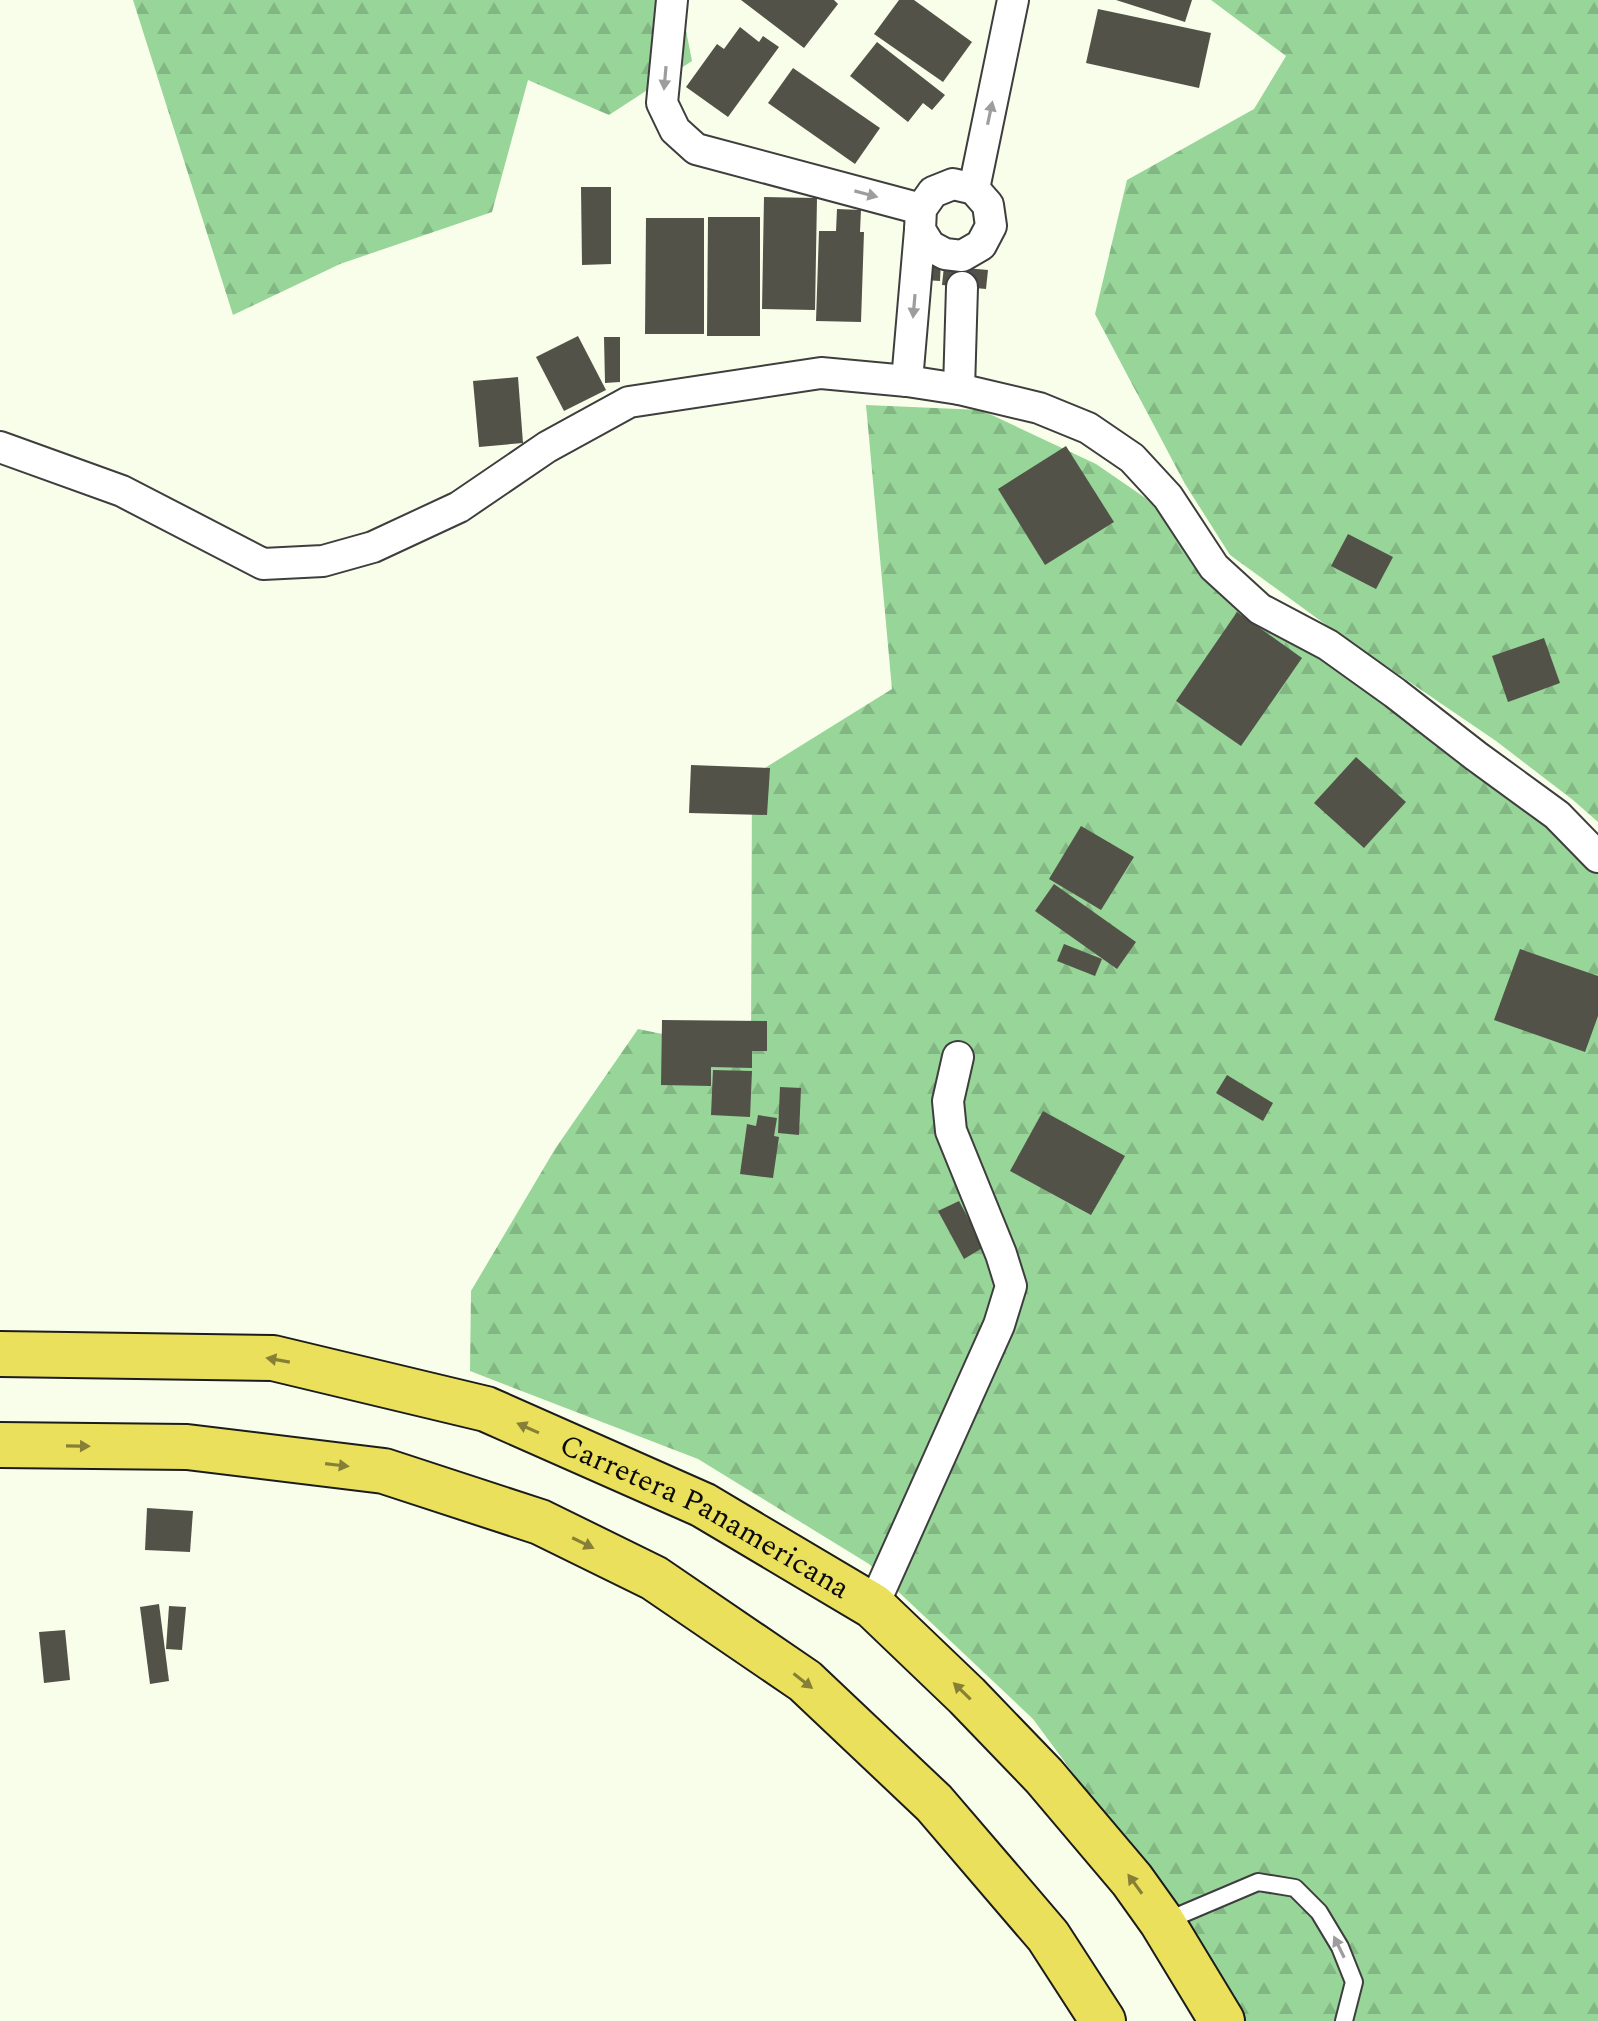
<svg xmlns="http://www.w3.org/2000/svg" width="1598" height="2021" viewBox="0 0 1598 2021" font-family="Spectral,serif">
  <style>
    .forest { fill: url(#forest-firs) }
    .building { fill: #535248 }
    .lines { fill: none; stroke-linecap: round; stroke-linejoin: round }
    .lane-casing { stroke: #3e3e3e; stroke-width: 20 }
    .street-casing { stroke: #3e3e3e; stroke-width: 34 }
    .highway-casing { stroke: #1c1c1c; stroke-width: 48 }
    .lane { stroke: #fff; stroke-width: 16 }
    .street { stroke: #fff; stroke-width: 30 }
    .highway { stroke: #ebe05b; stroke-width: 44 }
    .oneway { fill: #9d9d9d }
    .oneway2 { fill: #868037 }
    .labels { text-anchor: middle; stroke-width: 8; stroke-linejoin: round; paint-order: stroke }
    .street-label { font-size: 30px; fill: #0b0b0b; stroke: #fff }
  </style>
  <defs>
    <pattern id="forest-firs" width="22" height="20" patternUnits="userSpaceOnUse" patternTransform="scale(2)"><rect width="22" height="20" fill="#98d598"/><path d="M5 1l3.5 6h-7zM16 11l3.5 6h-7z" fill="#82b682"/></pattern>
  </defs>
  <rect width="100%" height="100%" fill="#f9feeb"/>
  <g class="forest">
    <polygon points="133,0 680,0 692,61 609,115 528,80 492,212 340,264 233,315"/>
    <polygon points="1211,0 1598,0 1598,822 1573,800 1496,741 1329,627 1230,555 1185,484 1095,314 1127,180 1254,109 1286,56"/>
    <polygon points="866,405 981,410 1096,464 1160,508 1203,577 1250,621 1316,656 1384,705 1464,768 1546,827 1598,870 1598,2021 1239,2021 1195,1938 1033,1719 869,1564 698,1459 470,1371 471,1291 555,1149 638,1029 751,1052 752,776 892,689"/>
  </g>
  <g class="building">
    <polygon points="741,0 834,0 838,4 804,48"/>
    <polygon points="899,0 914,0 972,42 943,82 874,34"/>
    <polygon points="1116,0 1192,0 1185,22"/>
    <polygon points="1098,9 1211,33 1199,88 1086,63"/>
    <polygon points="740,27 759,42 763,36 779,47 728,117 686,87 717,44 724,49"/>
    <polygon points="877,42 945,95 932,110 923,103 908,122 850,76"/>
    <polygon points="793,68 880,128 855,164 768,103"/>
    <polygon points="581,187 611,187 611,264 582,265"/>
    <polygon points="764,197 817,198 815,310 762,309"/>
    <polygon points="837,209 861,210 860,232 864,232 861,322 816,321 819,231 836,231"/>
    <polygon points="708,217 760,217 760,336 707,336"/>
    <polygon points="646,218 704,218 704,334 645,334"/>
    <polygon points="927,258 941,259 940,281 925,280"/>
    <polygon points="944,266 988,270 986,289 942,285"/>
    <polygon points="578,336 606,390 564,411 536,357"/>
    <polygon points="604,337 620,337 620,382 605,383"/>
    <polygon points="518,377 523,443 479,447 473,381"/>
    <polygon points="1066,446 1114,522 1045,565 998,489"/>
    <polygon points="1348,534 1393,557 1376,589 1331,566"/>
    <polygon points="1237,612 1302,658 1241,746 1176,701"/>
    <polygon points="1544,638 1560,683 1508,702 1492,656"/>
    <polygon points="1356,757 1406,802 1364,848 1314,803"/>
    <polygon points="691,765 770,768 767,815 689,813"/>
    <polygon points="1081,826 1134,857 1101,910 1049,879"/>
    <polygon points="1054,884 1136,942 1117,969 1035,911"/>
    <polygon points="1064,944 1102,959 1095,976 1057,961"/>
    <polygon points="1520,949 1598,976 1598,1016 1585,1052 1494,1020"/>
    <polygon points="662,1020 767,1021 767,1051 752,1051 752,1068 711,1067 711,1086 661,1085"/>
    <polygon points="713,1070 752,1071 750,1117 711,1115"/>
    <polygon points="1227,1075 1273,1103 1263,1121 1216,1093"/>
    <polygon points="780,1087 801,1088 799,1135 778,1133"/>
    <polygon points="1043,1111 1125,1156 1091,1215 1010,1171"/>
    <polygon points="758,1115 777,1118 774,1136 779,1137 773,1178 740,1174 747,1124 756,1126"/>
    <polygon points="959,1201 984,1247 964,1259 938,1211"/>
    <polygon points="147,1508 193,1511 190,1552 145,1550"/>
    <polygon points="159,1604 169,1681 150,1684 140,1607"/>
    <polygon points="169,1606 186,1607 182,1650 166,1649"/>
    <polygon points="65,1630 70,1680 44,1683 39,1632"/>
  </g>
  <g class="lines">
    <g class="lane-casing">
      <polyline id="lane" points="1166,1921 1258,1882 1295,1888 1319,1912 1340,1947 1354,1982 1344,2021"/>
    </g>
    <g class="street-casing">
      <g id="street">
        <polyline points="672,0 662,103 675,130 696,149 921,209"/>
        <polygon points="953,184 974,189 988,205 991,226 981,245 962,256 945,254 930,246 920,230 921,209 933,192"/>
        <polyline points="974,189 1013,0"/>
        <polyline points="907,381 920,230"/>
        <polyline points="959,389 962,287"/>
        <polyline points="0,447 122,491 263,564 323,561 373,547 459,507 547,447 629,402 821,373 907,381 959,389 1039,408 1088,428 1132,458 1168,497 1214,567 1260,609 1328,645 1395,693 1476,756 1557,815 1598,857"/>
        <polyline points="873,1606 999,1325 1011,1286 1001,1254 951,1131 948,1101 958,1057"/>
      </g>
    </g>
    <g class="highway-casing">
      <g id="highway">
        <path id="s1" d="M0,1354l273,4 213,51 217,96 170,101 94,90 77,80 88,104 30,42 60,99"/>
        <polyline points="0,1445 187,1447 384,1471 540,1522 654,1578 805,1681 934,1803 1048,1936 1103,2021"/>
      </g>
    </g>
    <use href="#lane" class="lane"/>
    <use href="#street" class="street"/>
    <use href="#highway" class="highway"/>
  </g>
  <defs><path id="oneway-solid" d="M-6-.8H1V-3.2L6.5 0L1 3.2V.8H-6Z" transform="scale(2)"/></defs>
  <g class="oneway">
    <use href="#oneway-solid" transform="translate(665 78) rotate(95)"/>
    <use href="#oneway-solid" transform="translate(990 113) rotate(-78)"/>
    <use href="#oneway-solid" transform="translate(866 194) rotate(15)"/>
    <use href="#oneway-solid" transform="translate(914 306) rotate(95)"/>
    <use href="#oneway-solid" transform="translate(1339 1947) rotate(-116)"/>
  </g>
  <g class="oneway2">
    <use href="#oneway-solid" transform="translate(278 1360) rotate(-170)"/>
    <use href="#oneway-solid" transform="translate(528 1428) rotate(-156)"/>
    <use href="#oneway-solid" transform="translate(78 1446) rotate(1)"/>
    <use href="#oneway-solid" transform="translate(337 1465) rotate(7)"/>
    <use href="#oneway-solid" transform="translate(583 1543) rotate(26)"/>
    <use href="#oneway-solid" transform="translate(803 1681) rotate(38)"/>
    <use href="#oneway-solid" transform="translate(962 1691) rotate(-136)"/>
    <use href="#oneway-solid" transform="translate(1135 1884) rotate(-126)"/>
  </g>
  <g class="labels">
    <g class="street-label">
      <text dy="10" stroke="none"><textPath href="#s1" startOffset="736">Carretera Panamericana</textPath></text>
    </g>
  </g>
</svg>
